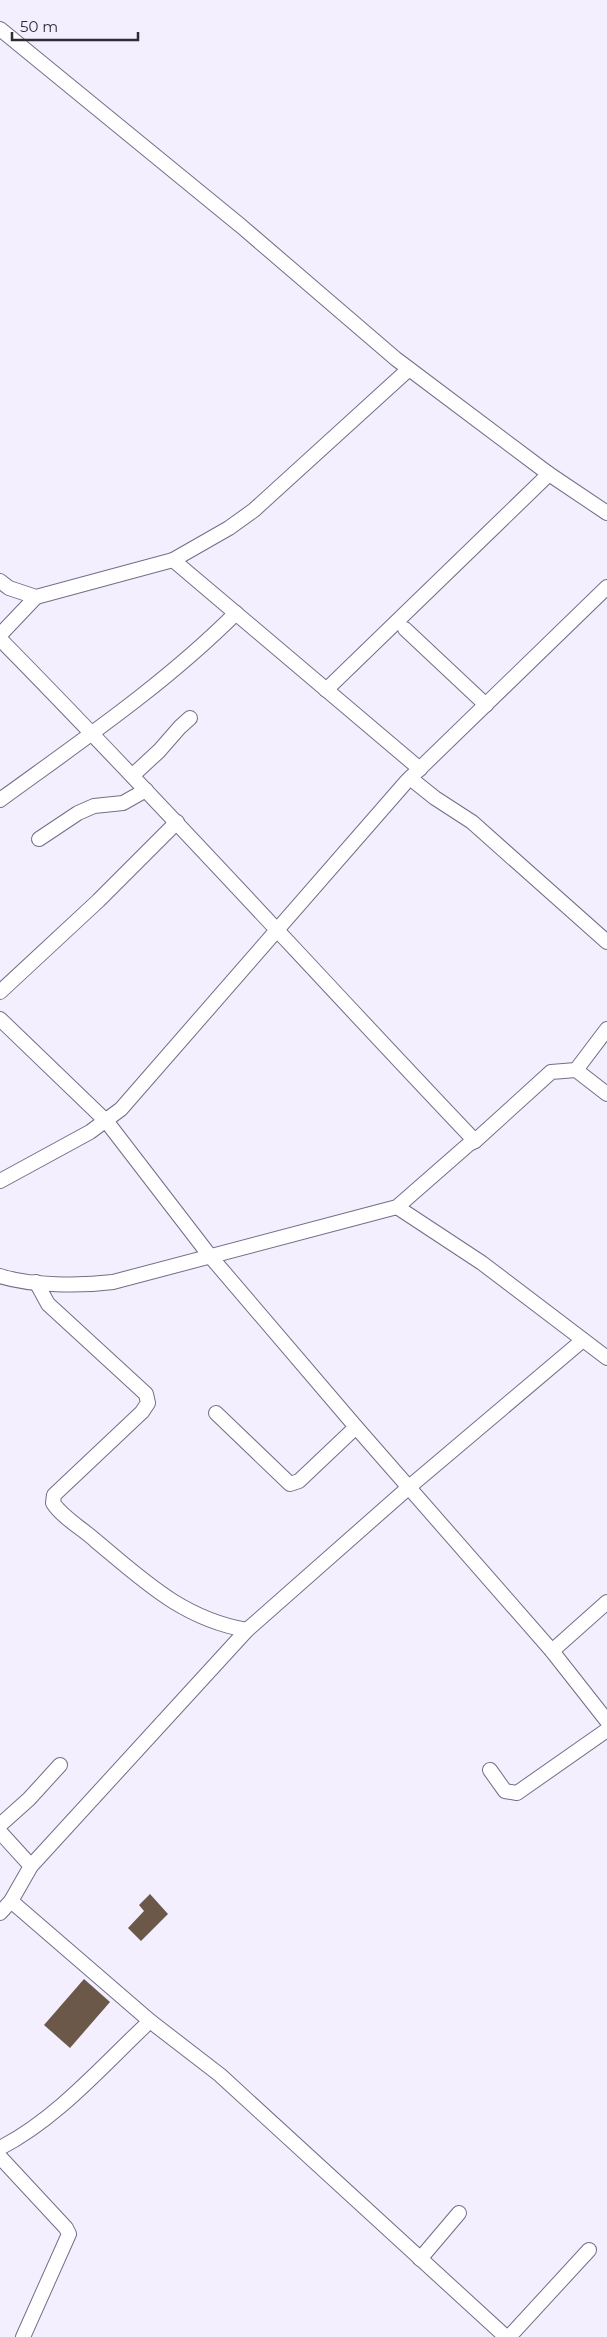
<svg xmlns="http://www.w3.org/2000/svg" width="607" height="2337" viewBox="0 0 607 2337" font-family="Montserrat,sans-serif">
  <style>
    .building { fill: #6b5848 }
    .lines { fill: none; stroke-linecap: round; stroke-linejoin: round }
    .street-casing { stroke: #746e85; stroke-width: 16 }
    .street { stroke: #fff; stroke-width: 14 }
  </style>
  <rect width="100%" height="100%" fill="#f3efff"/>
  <g class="building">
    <polygon points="150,1894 168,1914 141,1941 128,1928 144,1911 139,1905"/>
    <polygon points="84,1979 110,2002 70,2048 44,2025"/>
  </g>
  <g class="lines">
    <g class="street-casing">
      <g id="street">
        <polyline points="0,29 241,226 396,359 549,474 607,513"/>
        <polyline points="173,560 420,769"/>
        <polyline points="0,581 9,588 36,597 173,560 229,528 254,510 409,369"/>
        <polyline points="405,629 486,705"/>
        <polyline points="0,635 36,597"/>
        <path d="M0,639c162,164 316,335 475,502"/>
        <polyline points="326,690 549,474"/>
        <polyline points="133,775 159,751 180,727 190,718"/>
        <polyline points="410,778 435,798 472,822 607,942"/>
        <path d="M0,800c81,-59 165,-116 236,-187"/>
        <polyline points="39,839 78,813 94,806 123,803 146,790"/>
        <polyline points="0,992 98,901 177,822"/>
        <polyline points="0,1019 107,1122 210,1256 356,1427 552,1651 607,1721"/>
        <polyline points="576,1070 607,1029"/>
        <polyline points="0,1181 90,1132 121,1109 406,782 607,587"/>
        <polyline points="397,1207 482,1263 607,1358"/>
        <path d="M0,1276c31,10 81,10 113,6l265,-70 19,-5 72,-63 6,-3 76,-69 25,-2 31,24"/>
        <path d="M36,1282l12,22 98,90 2,9 -6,9 -88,83 -1,8c10,15 30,26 43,38 48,40 87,78 151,89"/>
        <polyline points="216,1413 290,1484 299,1481 356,1427"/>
        <polyline points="552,1651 607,1602"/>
        <polyline points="490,1770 505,1791 517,1793 607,1730"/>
        <polyline points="0,1825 29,1799 60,1765"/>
        <polyline points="0,1832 31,1866"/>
        <polyline points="11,1901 150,2021 220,2075 506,2337"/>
        <polyline points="0,1913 11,1901 31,1866 247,1630 408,1488 583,1340"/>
        <path d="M0,2148c58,-30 103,-83 150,-127"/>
        <polyline points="0,2157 66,2228 69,2234 23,2337"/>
        <polyline points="420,2259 459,2213"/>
        <polyline points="509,2337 589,2250"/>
      </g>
    </g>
    <use href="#street" class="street"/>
  </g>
  <path d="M12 32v8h126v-8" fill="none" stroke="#2d2b34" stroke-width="2.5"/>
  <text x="20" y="32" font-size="15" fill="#2d2b34" stroke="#f3efff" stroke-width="4" paint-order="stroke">50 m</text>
</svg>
